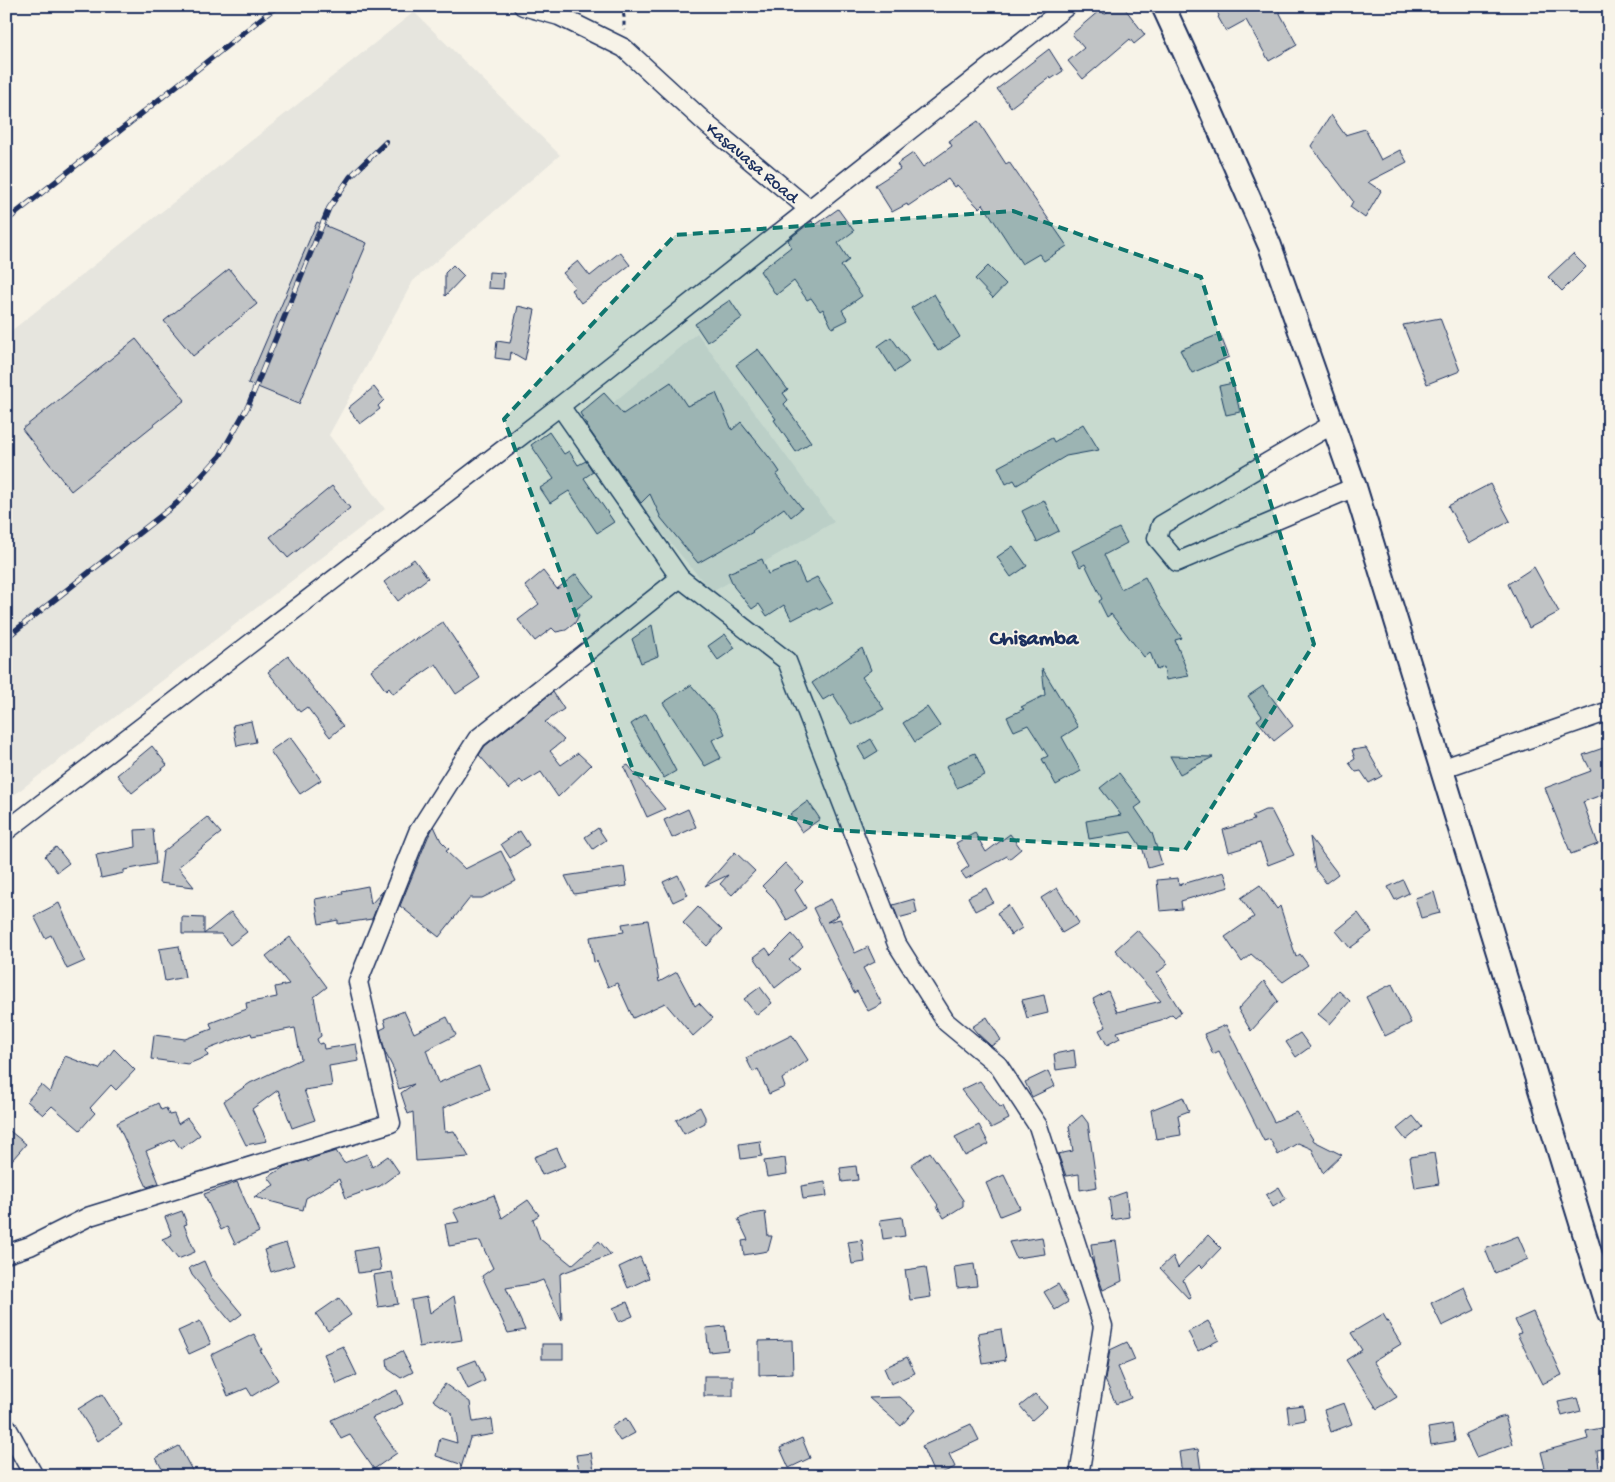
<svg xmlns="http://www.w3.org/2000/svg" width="1615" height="1482" viewBox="0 0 1615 1482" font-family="'Gochi Hand',sans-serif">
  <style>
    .built { fill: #e6e5de }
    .building { fill: #c0c3c5; stroke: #1b2f5e }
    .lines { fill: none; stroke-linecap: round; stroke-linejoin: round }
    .minor-casing { stroke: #1b2f5e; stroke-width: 21 }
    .major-casing { stroke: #1b2f5e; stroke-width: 26 }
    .path { stroke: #1b2f5e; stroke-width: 3; stroke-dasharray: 4 4; stroke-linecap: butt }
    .minor { stroke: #f7f3e8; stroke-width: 18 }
    .major { stroke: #f7f3e8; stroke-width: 22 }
    .rail-casing { stroke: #1b2f5e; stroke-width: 5.5 }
    .rail { stroke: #f7f3e8; stroke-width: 4; stroke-dasharray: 11; stroke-linecap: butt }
    .marked { fill: #0f766e; fill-opacity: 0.2; stroke: #0f766e; stroke-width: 4; stroke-dasharray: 10 6; stroke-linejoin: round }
    .labels { text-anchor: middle; stroke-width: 4; stroke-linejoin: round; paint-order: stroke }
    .street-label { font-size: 18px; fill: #1b2f5e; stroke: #f7f3e8 }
    .district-label { font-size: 22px; font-weight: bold; fill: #1b2f5e; stroke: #f7f3e8 }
  </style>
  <rect width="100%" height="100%" fill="#f7f3e8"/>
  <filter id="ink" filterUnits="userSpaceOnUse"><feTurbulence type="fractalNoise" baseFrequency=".02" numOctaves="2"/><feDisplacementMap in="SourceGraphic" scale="10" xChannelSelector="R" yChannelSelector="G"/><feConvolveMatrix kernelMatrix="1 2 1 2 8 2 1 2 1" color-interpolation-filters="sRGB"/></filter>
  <g filter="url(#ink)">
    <g class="built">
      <polygon points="414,12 560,155 413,281 329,435 385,509 6,801 6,335"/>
      <polygon points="697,333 834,522 712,592 619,482 584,427"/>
    </g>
    <g class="building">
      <polygon points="1115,6 1123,6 1145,35 1134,44 1130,39 1083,79 1068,61 1084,48 1072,34 1100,10 1104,14"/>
      <polygon points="1215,6 1276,6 1297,45 1269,61 1246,20 1226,31 1218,17 1219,16"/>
      <polygon points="1049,49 1063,71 1051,79 1050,77 1011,107 997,89"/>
      <polygon points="1331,115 1345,135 1365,129 1381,160 1400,150 1407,162 1368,182 1381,191 1365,218 1350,207 1353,201 1311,146"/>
      <polygon points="978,121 1006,164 1009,162 1067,246 1044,261 1039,254 1022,264 983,204 979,208 957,185 954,187 948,179 908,206 907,204 892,212 875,185 900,169 897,164 913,153 923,167 952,146 949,141"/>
      <polygon points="838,209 854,231 838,243 849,260 841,266 862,296 842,310 848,320 832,328 823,309 820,311 811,298 807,300 794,281 776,295 760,271 791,247 788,240 812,221 814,226"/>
      <polygon points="317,222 367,243 299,404 248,383"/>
      <polygon points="620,252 630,265 581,303 571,290 575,287 563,273 578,261 590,276"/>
      <polygon points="1573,254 1586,267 1562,291 1548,277"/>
      <polygon points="453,265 464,276 445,296 445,273"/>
      <polygon points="988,266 1006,284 993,298 975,279"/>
      <polygon points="229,269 257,304 193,356 164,321"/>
      <polygon points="489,272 504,273 503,289 488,288"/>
      <polygon points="934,294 960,337 938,351 911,308"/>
      <polygon points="730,300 742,318 707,342 695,324"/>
      <polygon points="518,306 535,310 525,360 511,352 510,360 495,358 497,341 510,343"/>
      <polygon points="1440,318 1460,371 1427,384 1403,325"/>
      <polygon points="1220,334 1229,357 1192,373 1180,350"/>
      <polygon points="891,337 909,362 895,372 878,346"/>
      <polygon points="136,339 185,400 71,491 22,429"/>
      <polygon points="758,349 788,390 783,393 788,400 784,404 811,442 796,452 774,420 776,419 736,365"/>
      <polygon points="671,382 687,406 716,393 732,430 741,422 776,466 780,472 776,475 802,508 791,517 784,508 752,531 753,532 698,563 661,518 650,494 641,503 590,431 580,413 604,393 623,414"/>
      <polygon points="1233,383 1240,412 1226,415 1219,386"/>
      <polygon points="374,387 384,400 378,406 380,409 360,424 348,408"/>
      <polygon points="1083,424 1099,450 1066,456 1017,485 1014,480 1006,484 998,467 1052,438 1054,442"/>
      <polygon points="549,432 564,454 569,451 578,465 586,461 593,472 584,478 614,522 597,533 569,491 550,503 540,488 554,479 531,445"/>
      <polygon points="1490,484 1510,521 1469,544 1448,506"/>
      <polygon points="332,486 350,508 288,558 270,537"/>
      <polygon points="1044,500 1059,531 1037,542 1022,511"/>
      <polygon points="1119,528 1127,543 1104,555 1121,589 1145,577 1159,604 1182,638 1175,640 1189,676 1166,680 1164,667 1157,670 1150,652 1144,657 1111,614 1107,617 1099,601 1102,599 1085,564 1080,567 1072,551"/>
      <polygon points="1013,546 1027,566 1011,577 997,557"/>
      <polygon points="414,559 428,578 398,601 384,582"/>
      <polygon points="762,559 768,574 796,563 805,583 817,577 833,603 819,610 817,607 792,620 784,605 767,616 759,604 752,609 734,587 728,573"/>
      <polygon points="1534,567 1559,612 1529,628 1508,584"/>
      <polygon points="543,571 557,589 576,574 593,596 575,610 579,615 575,623 566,630 556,632 552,628 535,641 518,620 539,604 525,586"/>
      <polygon points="443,622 480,678 456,694 436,664 393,694 389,688 386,691 371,670 413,639 414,641"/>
      <polygon points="652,625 658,656 641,663 632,639"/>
      <polygon points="725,634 735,648 718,660 708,646"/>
      <polygon points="862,648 871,670 862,677 884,709 852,725 833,694 823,700 812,683"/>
      <polygon points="288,656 343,726 330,737 307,707 300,712 268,672"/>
      <polygon points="1042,668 1078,727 1062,737 1081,771 1056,785 1042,759 1048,756 1028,725 1014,731 1007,717 1024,709 1021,707 1045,695"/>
      <polygon points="691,685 715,713 725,734 712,740 721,758 705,766 663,703"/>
      <polygon points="1263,686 1293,726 1274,741 1257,720 1262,716 1248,696"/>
      <polygon points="553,692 564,709 545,722 564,740 550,751 561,765 578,753 591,765 558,797 541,772 523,783 520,780 509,789 479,755 485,746"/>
      <polygon points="927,707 940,726 915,742 903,723"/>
      <polygon points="646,714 676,771 664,778 643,746 631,724"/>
      <polygon points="251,721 256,742 237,746 233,725"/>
      <polygon points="290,737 321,780 300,794 270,751"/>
      <polygon points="871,739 878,751 865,759 858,747"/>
      <polygon points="152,746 167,765 132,793 117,775"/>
      <polygon points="1609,746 1609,792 1583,802 1598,844 1571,854 1545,788 1591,771 1583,755"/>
      <polygon points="1366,748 1382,776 1369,783 1361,771 1356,772 1349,763 1355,759 1352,750"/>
      <polygon points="975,753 985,775 957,788 946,766"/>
      <polygon points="1170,756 1213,757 1180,774"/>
      <polygon points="628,765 665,809 647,817 624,767"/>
      <polygon points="1119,773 1142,803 1135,808 1152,833 1162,864 1148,868 1143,850 1131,832 1089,839 1086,821 1121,815 1100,788"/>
      <polygon points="808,801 820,819 802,832 790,814"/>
      <polygon points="688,809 696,827 672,838 664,820"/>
      <polygon points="1265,810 1271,810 1294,855 1268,865 1260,843 1229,852 1223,830 1254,820 1252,816"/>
      <polygon points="207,817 221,833 178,867 194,887 159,883 163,852"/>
      <polygon points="434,826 441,841 449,849 446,851 465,869 501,851 516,881 482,898 470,898 439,937 400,906 428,837"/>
      <polygon points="598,828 606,840 593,849 585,837"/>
      <polygon points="153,829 156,864 124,870 124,873 101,878 96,855 136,847 135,830"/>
      <polygon points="520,831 529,845 510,858 501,844"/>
      <polygon points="975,833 986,852 1010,834 1021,849 1009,859 1007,856 966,879 961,872 969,866 956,843"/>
      <polygon points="1310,837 1338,874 1326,883 1315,869"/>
      <polygon points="56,847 69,863 57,872 45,856"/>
      <polygon points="735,852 755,871 732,895 720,884 728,875 705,886"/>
      <polygon points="785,863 803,882 795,890 806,908 787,920 774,898 762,886"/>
      <polygon points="624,867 627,886 574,894 565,876"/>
      <polygon points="1224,872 1229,887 1181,901 1182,909 1160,911 1157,880 1178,878 1179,885"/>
      <polygon points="678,875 688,895 673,902 663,882"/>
      <polygon points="1403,880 1409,893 1395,900 1388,887"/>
      <polygon points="1260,885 1277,909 1280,906 1296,957 1300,954 1308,965 1283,982 1251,954 1242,962 1225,937 1254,917 1241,898"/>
      <polygon points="368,886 371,904 383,891 372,919 338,924 338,920 319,924 315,899 343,894 342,891"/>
      <polygon points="986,888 993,902 975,911 968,897"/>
      <polygon points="1057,888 1079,923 1062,933 1041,898"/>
      <polygon points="1434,892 1440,913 1421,918 1415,898"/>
      <polygon points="831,899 839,915 827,922 840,919 855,953 868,947 875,962 863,968 882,1004 868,1011 857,991 854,993 813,908"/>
      <polygon points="914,899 917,913 898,918 893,905"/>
      <polygon points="59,903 85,961 67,969 51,935 45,938 34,916"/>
      <polygon points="1008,905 1022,928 1011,935 997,913"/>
      <polygon points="698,907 722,930 707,946 683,923"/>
      <polygon points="231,912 247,932 230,945 221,934 182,934 182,917 204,918 204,934"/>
      <polygon points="1358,913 1372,932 1350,948 1336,931"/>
      <polygon points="648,920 659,982 677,972 695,1006 699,1003 713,1018 693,1036 665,1003 633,1018 617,983 608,987 597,961 594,962 590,937 624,932 622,924"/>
      <polygon points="1137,930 1168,964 1157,973 1181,1012 1175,1017 1172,1014 1161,1020 1117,1032 1120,1038 1107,1045 1099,1030 1106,1027 1093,999 1108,991 1117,1012 1161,1001 1115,950"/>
      <polygon points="792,934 803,947 789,960 799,969 775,988 754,957 766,948 771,955"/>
      <polygon points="290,937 327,987 314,997 321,1036 317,1039 319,1044 323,1043 324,1049 356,1044 359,1061 329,1066 332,1086 304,1090 315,1120 292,1128 278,1090 252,1109 267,1141 246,1145 224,1101 250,1083 301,1059 295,1028 252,1036 251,1033 206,1050 208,1056 188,1064 151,1059 154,1035 185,1039 212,1029 210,1023 247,1009 246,1003 277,997 275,987 289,984 266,956"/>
      <polygon points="179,946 185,977 165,981 159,949"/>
      <polygon points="1264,981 1278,1001 1251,1031 1238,1009"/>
      <polygon points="1392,984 1411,1023 1385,1036 1366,997"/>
      <polygon points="760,987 772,1003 757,1015 744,999"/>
      <polygon points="1339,991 1350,1001 1330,1024 1318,1014"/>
      <polygon points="1044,995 1048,1013 1027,1018 1022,1000"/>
      <polygon points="404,1011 414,1033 447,1017 456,1035 426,1050 438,1083 479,1066 489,1089 443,1108 445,1132 454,1131 469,1157 416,1161 413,1112 408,1114 401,1093 414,1084 399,1089 393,1072 395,1072 385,1052 380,1030 386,1027 384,1019"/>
      <polygon points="987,1017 1001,1040 991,1046 977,1033 972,1027"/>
      <polygon points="1226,1025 1274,1122 1296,1112 1314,1141 1342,1155 1323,1173 1312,1149 1298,1143 1278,1155 1270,1139 1264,1141 1219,1051 1213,1054 1204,1034"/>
      <polygon points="1300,1033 1310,1047 1296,1057 1286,1042"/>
      <polygon points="792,1035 808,1060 782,1079 785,1087 769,1094 758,1069 753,1072 746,1058"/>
      <polygon points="114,1049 135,1070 116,1090 111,1085 90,1108 95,1113 80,1130 52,1106 43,1115 27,1101 41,1085 50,1093 65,1056 99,1069"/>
      <polygon points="1074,1050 1076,1067 1056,1070 1054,1054"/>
      <polygon points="1048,1071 1055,1086 1032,1097 1025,1082"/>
      <polygon points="980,1081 1000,1107 1003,1106 1009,1119 991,1128 961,1090"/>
      <polygon points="1183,1097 1189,1111 1178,1115 1181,1135 1156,1139 1151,1110"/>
      <polygon points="158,1103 161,1110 166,1108 169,1115 174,1114 178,1124 187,1118 200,1135 181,1149 174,1139 146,1151 159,1183 147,1187 117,1123"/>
      <polygon points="700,1107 705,1117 705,1123 684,1134 676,1120"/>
      <polygon points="1082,1115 1088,1123 1097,1187 1080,1190 1079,1174 1066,1176 1058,1154 1073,1151 1069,1126"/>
      <polygon points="1413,1116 1422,1127 1406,1140 1397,1129"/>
      <polygon points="979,1125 989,1144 965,1156 955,1137"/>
      <polygon points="6,1128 26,1144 6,1167"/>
      <polygon points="760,1141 762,1156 741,1159 739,1144"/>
      <polygon points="557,1148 565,1166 542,1175 534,1157"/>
      <polygon points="336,1151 344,1163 367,1154 372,1167 388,1156 399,1172 380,1186 346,1198 339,1179 306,1198 303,1210 254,1197 274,1185 268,1177 286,1166 307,1160 308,1162 313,1158"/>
      <polygon points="930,1152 963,1200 963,1206 944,1218 937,1206 938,1205 911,1165"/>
      <polygon points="1434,1153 1439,1184 1415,1188 1410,1157"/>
      <polygon points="785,1158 787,1174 767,1177 764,1161"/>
      <polygon points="856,1166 858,1180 842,1182 840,1168"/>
      <polygon points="1004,1175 1020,1208 1000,1216 986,1183"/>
      <polygon points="237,1182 259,1232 235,1244 227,1227 221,1230 204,1194"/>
      <polygon points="825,1182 827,1196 803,1199 801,1186"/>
      <polygon points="1279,1187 1286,1199 1273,1207 1266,1195"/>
      <polygon points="1126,1192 1129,1217 1112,1220 1109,1198"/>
      <polygon points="494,1195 502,1218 528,1200 539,1215 533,1219 540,1239 572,1265 599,1241 611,1255 560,1274 562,1321 543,1280 535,1283 506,1288 525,1330 508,1333 482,1276 493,1268 480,1241 449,1246 445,1224 459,1222 453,1210"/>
      <polygon points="182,1211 187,1224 184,1225 195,1252 178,1259 162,1239 172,1235 165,1217"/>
      <polygon points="765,1212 768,1236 772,1236 768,1251 744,1255 742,1241 748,1240 738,1219 752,1214"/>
      <polygon points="902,1217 905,1236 883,1239 880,1220"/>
      <polygon points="1208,1235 1221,1248 1202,1268 1199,1265 1183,1280 1191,1298 1189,1299 1160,1268 1173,1256 1178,1268"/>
      <polygon points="1518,1236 1528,1259 1495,1273 1485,1249"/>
      <polygon points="1042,1237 1045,1254 1016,1258 1009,1242"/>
      <polygon points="862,1240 865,1262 852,1264 848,1242"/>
      <polygon points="1116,1241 1122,1281 1103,1290 1094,1265 1091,1244"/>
      <polygon points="286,1243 294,1265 271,1272 264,1250"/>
      <polygon points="377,1247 381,1270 358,1273 354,1251"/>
      <polygon points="640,1257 649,1278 628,1288 619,1267"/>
      <polygon points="204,1261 211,1277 242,1314 231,1322 192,1275 189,1268"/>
      <polygon points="974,1264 977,1286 957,1288 954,1267"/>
      <polygon points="926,1267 931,1297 910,1300 905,1270"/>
      <polygon points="392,1272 398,1304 378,1307 373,1275"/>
      <polygon points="1058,1284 1068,1302 1055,1310 1044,1292"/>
      <polygon points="1464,1287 1475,1310 1442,1326 1431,1303"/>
      <polygon points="454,1296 462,1340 419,1347 411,1300 427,1297 430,1313"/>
      <polygon points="339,1298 351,1315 328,1331 316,1314"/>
      <polygon points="627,1302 633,1316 619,1322 613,1308"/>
      <polygon points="1533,1312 1562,1375 1542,1384 1517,1334 1521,1333 1515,1320"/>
      <polygon points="1383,1314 1401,1344 1373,1361 1397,1397 1377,1409 1346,1360 1362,1350 1351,1333"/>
      <polygon points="200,1321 211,1344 189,1354 178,1331"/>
      <polygon points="1208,1321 1219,1340 1198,1351 1188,1332"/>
      <polygon points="725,1326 728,1350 709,1352 706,1328"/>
      <polygon points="1001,1329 1006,1360 983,1364 978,1333"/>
      <polygon points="254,1334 262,1350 260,1350 278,1380 252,1396 247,1388 228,1396 211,1355"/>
      <polygon points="792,1340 793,1374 759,1375 759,1341"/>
      <polygon points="1127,1342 1135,1360 1118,1367 1131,1398 1116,1404 1105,1380 1110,1350"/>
      <rect x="542" y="1344" width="21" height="15"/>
      <polygon points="343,1346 357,1375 337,1384 324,1354"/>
      <polygon points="402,1351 413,1372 401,1378 388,1369 387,1359"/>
      <polygon points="907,1357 915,1373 891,1384 884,1368"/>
      <polygon points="476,1360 485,1381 468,1389 458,1367"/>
      <rect x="704" y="1376" width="29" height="20"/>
      <polygon points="445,1384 470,1402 473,1422 492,1419 494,1434 470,1438 461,1468 460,1464 436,1456 440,1438 457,1443 452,1413 433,1400"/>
      <polygon points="397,1390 403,1404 372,1418 397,1453 374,1469 350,1435 341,1439 331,1420"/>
      <polygon points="102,1394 122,1425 98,1441 78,1409"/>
      <polygon points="1035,1394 1047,1407 1032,1420 1020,1406"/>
      <polygon points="900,1397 915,1410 901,1426 869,1398"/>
      <polygon points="1577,1398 1581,1411 1562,1416 1558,1402"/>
      <polygon points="1344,1403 1352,1424 1331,1432 1324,1410"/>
      <polygon points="1303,1405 1305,1420 1289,1423 1287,1407"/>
      <polygon points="1505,1416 1513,1444 1476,1457 1465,1434 1498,1418"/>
      <polygon points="626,1418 635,1433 620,1441 611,1427"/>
      <polygon points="971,1424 979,1440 949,1454 955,1467 935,1476 922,1446"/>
      <polygon points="1452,1424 1455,1441 1431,1445 1428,1428"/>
      <polygon points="1602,1428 1607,1449 1597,1451 1600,1476 1581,1476 1580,1471 1565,1476 1547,1476 1541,1452 1588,1439 1586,1431"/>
      <polygon points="802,1438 810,1458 789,1468 780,1448"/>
      <polygon points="179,1446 195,1476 166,1476 156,1458"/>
      <polygon points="1198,1449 1201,1471 1182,1474 1179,1452"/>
      <polygon points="591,1453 595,1476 580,1476 576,1455"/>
    </g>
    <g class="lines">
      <g class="minor-casing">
        <g id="minor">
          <polyline points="523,6 559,16 624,48 709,126 809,209"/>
          <polyline points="560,406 680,578 787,661 897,944 946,1022 998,1065 1038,1126 1103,1326 1079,1476"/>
          <polyline points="1333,424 1161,525 1157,538 1177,562 1355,487"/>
          <polyline points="1441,769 1609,711"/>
          <polyline points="6,831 560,406 1067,6"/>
          <polyline points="6,1254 30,1246 90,1216 391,1123 358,982 418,832 477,739 680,578"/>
          <polyline points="6,1426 34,1476"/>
        </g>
      </g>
      <g class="major-casing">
        <polyline id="major" points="1163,6 1204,95 1270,246 1355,487 1609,1314"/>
      </g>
      <polyline class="path" points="622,6 624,17 624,30"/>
      <use href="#minor" class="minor"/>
      <use href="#major" class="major"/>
      <g class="rail-casing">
        <g id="rail">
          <polyline points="6,221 277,6"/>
          <polyline points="6,638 177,503 220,456 248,406 329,208 350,177 386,142"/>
        </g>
      </g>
      <use href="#rail" class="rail"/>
    </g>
  </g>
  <path class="marked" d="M1013,211l188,66 113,367 -129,206 -351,-20 -200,-57 -130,-354 171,-184z"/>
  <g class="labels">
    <g class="street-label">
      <text transform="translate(753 162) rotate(40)" y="6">Kasavasa Road</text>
    </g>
    <g class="district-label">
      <text x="1034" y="644">Chisamba</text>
    </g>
  </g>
  <rect width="1615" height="1482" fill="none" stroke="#f7f3e8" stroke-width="25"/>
  <rect x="12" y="12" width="1590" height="1457" fill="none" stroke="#1b2f5e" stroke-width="2" filter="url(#ink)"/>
</svg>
